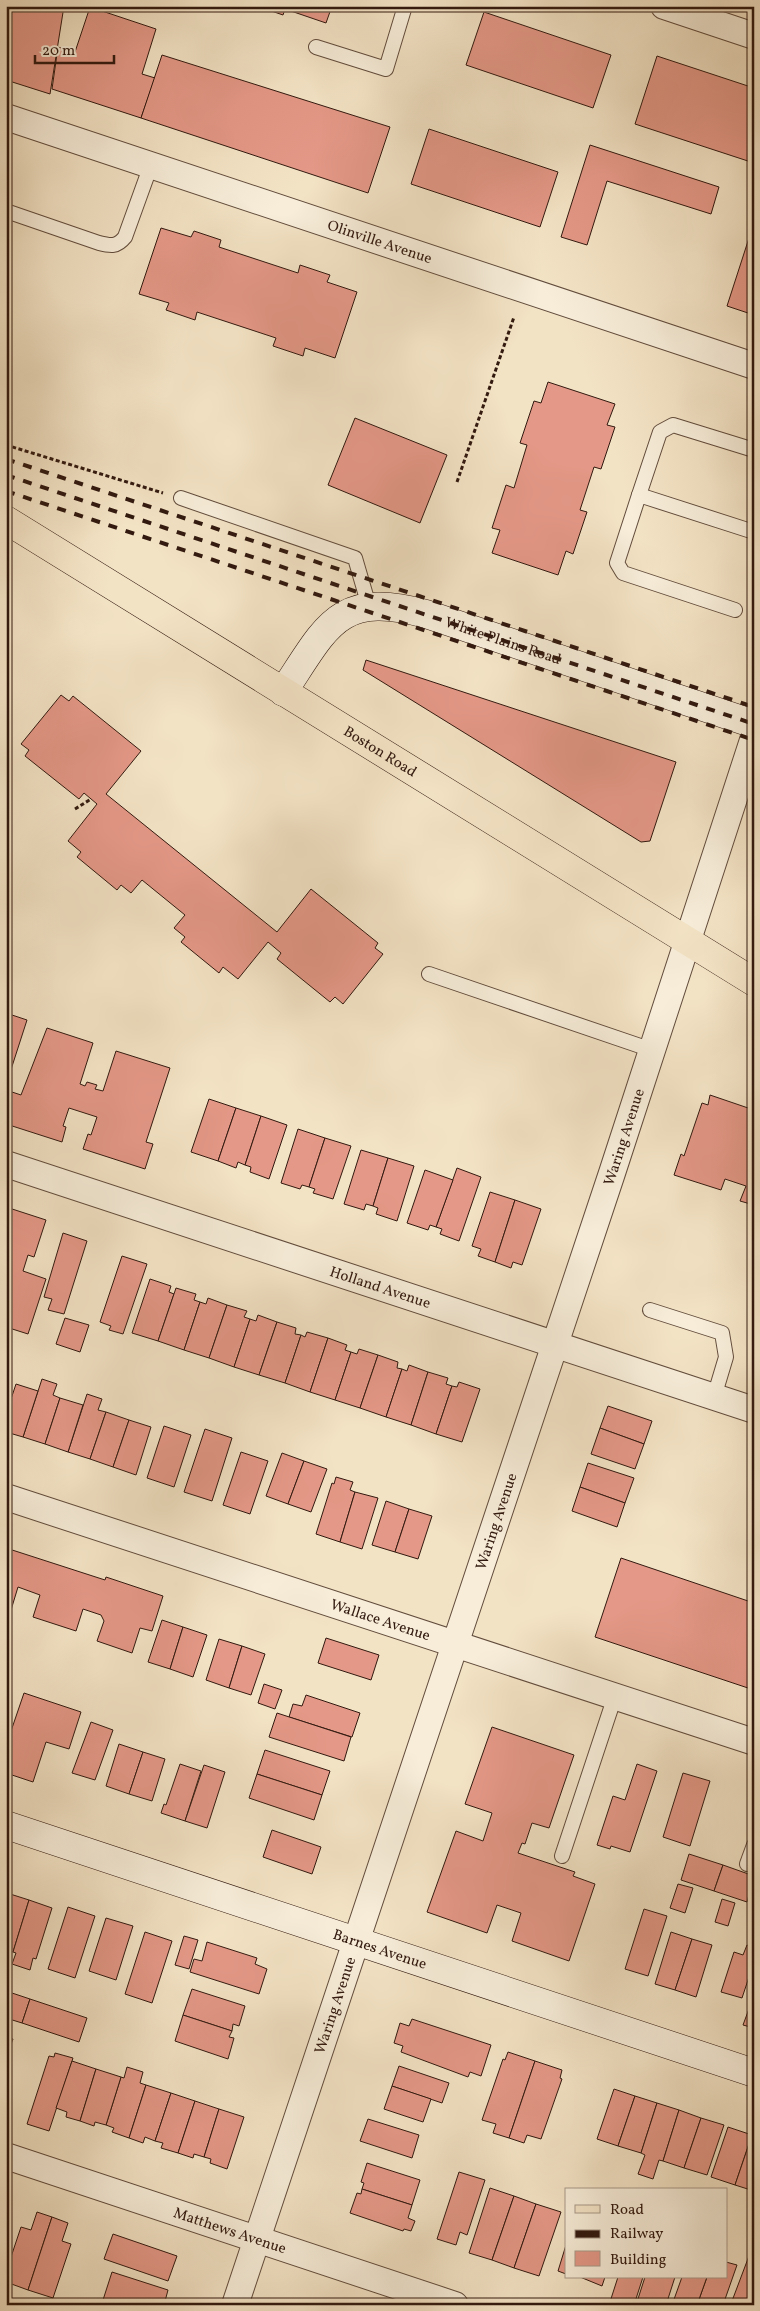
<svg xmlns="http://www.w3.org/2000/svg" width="760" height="2311" viewBox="0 0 760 2311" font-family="Vollkorn,serif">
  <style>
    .building { fill: #e49887; stroke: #32190f }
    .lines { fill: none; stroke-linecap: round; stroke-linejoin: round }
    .lane-casing { stroke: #624c3c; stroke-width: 16 }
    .street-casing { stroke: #624c3c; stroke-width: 28 }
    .secondary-casing { stroke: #32190f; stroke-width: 29 }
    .primary-casing { stroke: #32190f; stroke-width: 29 }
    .path { stroke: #32190f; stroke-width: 3; stroke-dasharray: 4 2.5; stroke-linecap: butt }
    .lane { stroke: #f7edd9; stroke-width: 14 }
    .street { stroke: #f7edd9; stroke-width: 26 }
    .secondary { stroke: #f7edd9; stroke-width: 28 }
    .primary { stroke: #f3e3c5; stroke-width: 28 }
    .rail { stroke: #32190f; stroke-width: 4; stroke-dasharray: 9 9; stroke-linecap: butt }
    .labels { text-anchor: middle; stroke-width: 5; stroke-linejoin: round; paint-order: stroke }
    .street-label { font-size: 15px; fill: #32190f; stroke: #f7edd9 }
  </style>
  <rect width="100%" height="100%" fill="#f3e3c5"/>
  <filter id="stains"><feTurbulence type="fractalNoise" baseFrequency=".004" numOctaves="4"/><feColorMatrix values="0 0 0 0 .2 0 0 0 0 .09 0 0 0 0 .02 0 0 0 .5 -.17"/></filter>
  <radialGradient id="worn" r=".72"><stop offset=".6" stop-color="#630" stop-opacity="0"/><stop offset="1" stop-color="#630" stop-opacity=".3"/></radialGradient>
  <g class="building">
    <polygon points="6,6 64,6 50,94 6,80"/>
    <polygon points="257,6 332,6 326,23 285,9 283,15"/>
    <polygon points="90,7 156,29 142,74 155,78 141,118 52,89 58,47 75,52"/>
    <polygon points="484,12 611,55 593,108 466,65"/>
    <polygon points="162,55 390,127 368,193 141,118"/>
    <polygon points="657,56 754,88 754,163 635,124"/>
    <polygon points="429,129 558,172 540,227 411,184"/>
    <polygon points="590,145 719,187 711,214 607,181 587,245 561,237"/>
    <polygon points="161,228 191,237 194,231 221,240 219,247 298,273 300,265 330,275 327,282 357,292 335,358 305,348 303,356 273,346 276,338 197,312 195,320 166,310 169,303 139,294"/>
    <polygon points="749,238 754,239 754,315 727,306"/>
    <polygon points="548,382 615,404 607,425 615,427 601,469 594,467 580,510 587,512 573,554 566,551 558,575 492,553 500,530 492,528 506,485 514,488 527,445 520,443 534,401 541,403"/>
    <polygon points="355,418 447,455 420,523 328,485"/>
    <polygon points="366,660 676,762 650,841 641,842 363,670"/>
    <polygon points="61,695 69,701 73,696 141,751 106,794 277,932 311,889 378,943 375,948 383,954 343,1004 335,997 330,1002 277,959 281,953 268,942 238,979 223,967 219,973 181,942 185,937 174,928 185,915 142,880 131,893 121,885 117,890 77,857 81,852 68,841 97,804 84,793 79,799 25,756 29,750 21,744"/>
    <polygon points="6,1013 27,1020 6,1085"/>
    <polygon points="47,1028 93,1043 80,1084 85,1086 87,1082 97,1085 95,1089 103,1091 116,1051 170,1068 146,1142 153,1144 145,1169 83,1149 88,1134 91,1135 97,1117 69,1108 63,1126 66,1127 62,1142 6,1124 6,1110 12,1092 21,1095"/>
    <polygon points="6,1090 12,1092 6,1110"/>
    <polygon points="710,1095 754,1110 754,1205 740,1201 746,1186 725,1179 721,1190 674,1175 681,1154 684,1156 702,1103 708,1105"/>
    <polygon points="209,1099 236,1108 218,1161 191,1152"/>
    <polygon points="236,1108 261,1116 245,1165 238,1162 236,1168 218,1161"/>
    <polygon points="261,1116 287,1125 269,1179 250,1172 251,1167 245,1165"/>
    <polygon points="298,1129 325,1138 309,1187 302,1185 300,1189 281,1183"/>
    <polygon points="325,1138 351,1146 333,1199 313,1193 315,1189 309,1187"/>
    <polygon points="361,1150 388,1158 373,1206 366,1204 364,1210 344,1204"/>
    <polygon points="388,1158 414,1166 397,1221 376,1214 378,1208 373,1206"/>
    <polygon points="457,1168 481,1177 459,1241 440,1234 442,1229 436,1227"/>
    <polygon points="425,1170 453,1180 436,1227 430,1225 428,1230 407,1223"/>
    <polygon points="490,1192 515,1200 495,1262 478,1256 481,1249 472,1246"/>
    <polygon points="515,1200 541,1209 522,1265 513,1262 511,1268 495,1262"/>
    <polygon points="6,1207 46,1220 34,1257 28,1255 23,1271 46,1279 28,1334 6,1327"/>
    <polygon points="63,1233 87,1241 64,1314 48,1310 52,1299 44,1297"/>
    <polygon points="122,1256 147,1264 123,1334 109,1330 111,1326 100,1322"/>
    <polygon points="150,1279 171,1286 169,1292 174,1294 158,1341 132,1333"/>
    <polygon points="176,1288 196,1294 194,1300 200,1302 184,1350 158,1341"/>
    <polygon points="208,1298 227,1305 209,1358 184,1350 200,1302 206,1304"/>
    <polygon points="227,1305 247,1311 244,1317 250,1319 234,1367 209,1358"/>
    <polygon points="258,1315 277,1322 259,1375 234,1367 250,1319 256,1321"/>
    <polygon points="65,1318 89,1325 80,1352 56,1344"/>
    <polygon points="277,1322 296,1328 295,1334 301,1335 285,1383 259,1375"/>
    <polygon points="307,1332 328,1338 310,1392 285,1383 301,1335 305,1337"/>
    <polygon points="328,1338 347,1345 345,1350 351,1352 335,1400 310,1392"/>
    <polygon points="359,1349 378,1355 360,1408 335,1400 351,1352 357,1354"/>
    <polygon points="378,1355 398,1362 397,1368 402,1369 386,1417 360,1408"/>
    <polygon points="6,1363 11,1365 6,1378"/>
    <polygon points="409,1365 428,1372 411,1425 386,1417 402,1369 407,1371"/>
    <polygon points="428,1372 448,1378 446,1384 452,1386 436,1434 411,1425"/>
    <polygon points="42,1379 57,1384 53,1395 60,1398 45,1444 23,1437"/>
    <polygon points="459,1382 480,1389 462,1442 436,1434 452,1386 457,1387"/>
    <polygon points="16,1384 38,1391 23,1437 6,1432 6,1414"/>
    <polygon points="87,1394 102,1399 98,1410 106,1412 90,1459 68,1452"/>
    <polygon points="60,1398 83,1405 68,1452 45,1444"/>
    <polygon points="608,1406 652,1421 644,1444 600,1428"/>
    <polygon points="106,1412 129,1420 113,1467 90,1459"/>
    <polygon points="129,1420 151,1427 136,1475 113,1467"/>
    <polygon points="164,1426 191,1435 174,1487 147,1478"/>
    <polygon points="600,1428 644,1444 635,1469 591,1454"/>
    <polygon points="205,1429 232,1438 212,1501 184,1492"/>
    <polygon points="241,1452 268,1461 250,1514 223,1505"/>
    <polygon points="282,1453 304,1461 288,1504 266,1496"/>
    <polygon points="304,1461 327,1469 311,1512 288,1504"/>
    <polygon points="588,1463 634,1478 625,1503 580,1487"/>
    <polygon points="336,1477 353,1482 350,1490 355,1492 340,1542 316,1534 332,1483 334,1484"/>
    <polygon points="580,1487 625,1503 617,1527 572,1511"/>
    <polygon points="355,1492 378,1498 362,1549 340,1542"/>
    <polygon points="386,1501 409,1509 395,1552 372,1545"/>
    <polygon points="409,1509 432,1516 418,1559 395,1552"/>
    <polygon points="6,1548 105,1580 106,1577 163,1596 152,1631 140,1628 132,1653 97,1641 104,1621 101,1615 83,1609 76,1631 33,1617 40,1595 18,1587 11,1610 6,1608"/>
    <polygon points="621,1558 754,1603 754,1690 595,1637"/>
    <polygon points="162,1620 183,1627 170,1669 148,1662"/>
    <polygon points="183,1627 207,1635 193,1677 170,1669"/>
    <polygon points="326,1638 379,1655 371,1680 318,1663"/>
    <polygon points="219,1639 242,1646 229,1688 206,1680"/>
    <polygon points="242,1646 265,1654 251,1695 229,1688"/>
    <polygon points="264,1684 282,1690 275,1709 258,1703"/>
    <polygon points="24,1693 81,1712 69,1749 46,1742 33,1782 6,1773 6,1733 10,1734"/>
    <polygon points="306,1695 360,1713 352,1737 289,1717 293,1704 302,1706"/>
    <polygon points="277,1713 351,1737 344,1761 269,1737"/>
    <polygon points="91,1722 113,1730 95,1780 72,1773"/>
    <polygon points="492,1727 574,1755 549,1828 532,1823 525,1844 522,1843 518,1853 575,1872 573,1876 595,1884 569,1961 512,1941 521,1913 497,1905 487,1933 427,1912 456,1831 483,1841 492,1813 465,1804"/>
    <polygon points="119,1744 143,1752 129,1794 106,1786"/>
    <polygon points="265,1750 330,1771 322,1795 257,1774"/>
    <polygon points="143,1752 165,1759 152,1801 129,1794"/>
    <polygon points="180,1764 201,1771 185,1821 161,1813 164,1804 166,1805"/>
    <polygon points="637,1764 657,1771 630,1852 611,1846 610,1849 597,1845 613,1796 625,1800"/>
    <polygon points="204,1765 225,1772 207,1828 185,1821"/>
    <polygon points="683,1773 710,1781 690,1846 663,1837"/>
    <polygon points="257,1774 322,1795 314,1820 249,1798"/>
    <polygon points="272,1830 321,1847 312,1874 263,1857"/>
    <polygon points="689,1854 723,1865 714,1891 681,1880"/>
    <polygon points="723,1865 754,1876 747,1902 714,1891"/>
    <polygon points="678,1884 693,1888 685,1913 670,1908"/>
    <polygon points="7,1893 29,1900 13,1952 6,1950"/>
    <polygon points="722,1899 735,1903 728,1926 715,1922"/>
    <polygon points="29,1900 52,1908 36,1959 33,1958 30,1970 12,1964 16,1953 13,1952"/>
    <polygon points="68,1907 95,1916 75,1978 48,1969"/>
    <polygon points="644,1909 667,1916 648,1976 625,1969"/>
    <polygon points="106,1918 133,1926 116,1980 89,1971"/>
    <polygon points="145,1932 172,1941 152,2003 125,1994"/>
    <polygon points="671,1932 692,1939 675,1990 655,1984"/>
    <polygon points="184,1936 198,1940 189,1969 175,1965"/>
    <polygon points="692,1939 712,1945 696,1997 675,1990"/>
    <polygon points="207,1942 257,1958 255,1964 267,1969 259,1994 190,1972 194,1959 202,1961"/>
    <polygon points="747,1945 754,1948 754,1962 742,1998 721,1992 734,1952 743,1955"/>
    <polygon points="192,1989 245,2006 239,2026 233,2024 232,2031 183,2015"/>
    <polygon points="6,1991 30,1999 22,2023 6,2018"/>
    <polygon points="753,1998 754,1998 754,2028 743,2025"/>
    <polygon points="30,1999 87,2018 79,2042 22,2023"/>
    <polygon points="183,2015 232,2031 229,2037 234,2038 228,2059 175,2041"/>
    <polygon points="412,2019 491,2045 481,2076 470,2072 468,2077 401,2052 403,2046 394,2043 400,2023 409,2026"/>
    <polygon points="6,2037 13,2039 6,2058"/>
    <polygon points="508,2052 535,2061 509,2138 493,2133 496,2124 482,2120 503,2059 505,2060"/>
    <polygon points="55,2053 73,2058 49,2131 27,2124 49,2056 54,2057"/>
    <polygon points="72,2061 96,2069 80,2121 66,2117 67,2112 56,2108"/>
    <polygon points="535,2061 562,2070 560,2078 562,2079 541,2139 527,2135 524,2143 509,2138"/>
    <polygon points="399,2066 449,2083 442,2103 392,2086"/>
    <polygon points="127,2067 143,2072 140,2083 146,2085 129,2138 112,2132 114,2128 106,2125 121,2077 124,2078"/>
    <polygon points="96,2069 121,2077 106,2125 95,2122 94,2126 80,2121"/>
    <polygon points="146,2085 171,2093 155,2141 145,2137 143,2143 129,2138"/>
    <polygon points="392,2086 431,2099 423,2122 384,2109"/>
    <polygon points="614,2089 635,2096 618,2146 597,2139"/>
    <polygon points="171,2093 195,2101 178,2153 161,2148 163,2143 155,2141"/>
    <polygon points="635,2096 657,2103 641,2153 618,2146"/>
    <polygon points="195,2101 219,2109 204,2157 194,2154 193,2158 178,2153"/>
    <polygon points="657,2103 679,2110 663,2161 659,2160 653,2179 638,2174 645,2155 641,2153"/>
    <polygon points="219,2109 244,2117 227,2169 210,2163 211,2159 204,2157"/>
    <polygon points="679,2110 701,2118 684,2168 663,2161"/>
    <polygon points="701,2118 724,2125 707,2175 684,2168"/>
    <polygon points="368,2119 419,2135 412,2158 360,2141"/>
    <polygon points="728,2127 752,2135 735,2185 711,2177"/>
    <polygon points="752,2135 754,2135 754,2191 735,2185"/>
    <polygon points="367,2163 420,2180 412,2205 362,2189 364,2183 361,2182"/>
    <polygon points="459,2172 485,2180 467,2235 460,2232 456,2245 437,2239"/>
    <polygon points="490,2188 514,2196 492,2260 469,2253"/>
    <polygon points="362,2189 412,2205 408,2218 415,2221 411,2231 404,2229 403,2231 350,2213 357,2193 361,2194"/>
    <polygon points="514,2196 536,2204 514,2268 492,2260"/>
    <polygon points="536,2204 561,2212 539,2276 514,2268"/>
    <polygon points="37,2212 52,2217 28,2290 6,2282 6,2272 21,2227 31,2230"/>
    <polygon points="52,2217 68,2223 62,2241 71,2244 53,2298 28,2290"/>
    <polygon points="113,2234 177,2256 168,2281 104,2259"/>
    <polygon points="752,2239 754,2239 754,2305 743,2305 732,2301 752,2248 749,2247"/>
    <polygon points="566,2245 566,2274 558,2271"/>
    <polygon points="726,2262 737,2265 723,2305 697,2305 707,2277 726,2277"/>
    <polygon points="112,2272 168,2290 164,2305 117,2305 103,2300"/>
    <polygon points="580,2277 605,2277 602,2286"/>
    <polygon points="618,2277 643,2277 634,2305 609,2305"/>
    <polygon points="645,2277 675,2277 666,2305 636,2305"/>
    <polygon points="682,2277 707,2277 697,2305 672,2305"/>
  </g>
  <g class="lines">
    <g class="lane-casing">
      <g id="lane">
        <polyline points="316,47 386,69 405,6"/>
        <path d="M6,211l93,32c12,3 18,4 26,-6l26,-72"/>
        <polyline points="639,495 660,432 673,425 754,450"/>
        <polyline points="181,498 355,558 369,606"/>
        <polyline points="735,610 623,573 617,563 639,495 754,532"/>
        <polyline points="429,974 652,1050"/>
        <polyline points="650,1310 722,1333 726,1357 714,1397"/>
        <polyline points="562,1856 615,1696"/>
        <polyline points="747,1864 754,1845"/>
      </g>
    </g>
    <g class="street-casing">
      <g id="street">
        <polyline points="664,6 754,36"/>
        <path id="s1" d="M6,117l748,249"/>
        <path id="s2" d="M6,1164l748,246"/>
        <path id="s3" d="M6,1497l748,245"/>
        <path id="s4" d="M6,2156l449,149"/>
        <path id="s5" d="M235,2305l377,-1132 142,-436"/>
      </g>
    </g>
    <g class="secondary-casing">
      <g id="secondary">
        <path d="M283,692c44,-66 55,-102 143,-78l328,110"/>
        <path id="s6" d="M6,1825l748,248"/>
      </g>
    </g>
    <g class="primary-casing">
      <g id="primary">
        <path id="s7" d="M6,520l748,462"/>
      </g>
    </g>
    <g class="path">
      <polyline points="6,445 163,493"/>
      <polyline points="457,482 514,317"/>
      <polyline points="75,809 91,799"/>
    </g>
    <use href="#lane" class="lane"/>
    <use href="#street" class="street"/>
    <use href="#secondary" class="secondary"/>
    <use href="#primary" class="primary"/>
    <g class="rail">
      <polyline points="6,459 754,707"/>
      <path id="s8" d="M6,475l748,249"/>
      <polyline points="6,491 754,740"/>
    </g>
  </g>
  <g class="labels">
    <g class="street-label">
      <text dy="5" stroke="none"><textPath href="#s1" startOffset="394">Olinville Avenue</textPath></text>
      <text dy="5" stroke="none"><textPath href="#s8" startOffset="524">White Plains Road</textPath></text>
      <text dy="5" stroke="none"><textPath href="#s7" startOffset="440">Boston Road</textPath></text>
      <text dy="5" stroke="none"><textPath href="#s5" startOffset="1231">Waring Avenue</textPath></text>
      <text dy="5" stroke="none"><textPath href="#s2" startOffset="394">Holland Avenue</textPath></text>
      <text dy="5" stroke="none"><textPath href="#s5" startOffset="826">Waring Avenue</textPath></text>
      <text dy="5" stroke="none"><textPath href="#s3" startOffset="394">Wallace Avenue</textPath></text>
      <text dy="5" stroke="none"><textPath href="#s6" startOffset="394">Barnes Avenue</textPath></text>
      <text dy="5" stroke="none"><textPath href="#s5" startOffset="316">Waring Avenue</textPath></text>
      <text dy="5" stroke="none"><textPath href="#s4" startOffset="236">Matthews Avenue</textPath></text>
    </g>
  </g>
  <rect width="760" height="2311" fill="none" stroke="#f3e3c5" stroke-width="25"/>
  <rect x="8" y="8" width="745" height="2296" fill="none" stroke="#32190f" stroke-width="2.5"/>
  <rect x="12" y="12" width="735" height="2286" fill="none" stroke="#32190f"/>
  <rect x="565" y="2188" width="162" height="90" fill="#f7edd9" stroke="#a89888"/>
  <rect x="575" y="2205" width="25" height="8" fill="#f3e3c5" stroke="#a89888"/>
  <text x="610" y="2214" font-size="15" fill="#32190f">Road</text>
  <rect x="575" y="2230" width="25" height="8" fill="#32190f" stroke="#a89888"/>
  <text x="610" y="2238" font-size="15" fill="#32190f">Railway</text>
  <rect x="575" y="2251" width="25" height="15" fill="#e49887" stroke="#a89888"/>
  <text x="610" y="2264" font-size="15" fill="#32190f">Building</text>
  <path d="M35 55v8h79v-8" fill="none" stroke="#32190f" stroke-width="2.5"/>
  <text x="42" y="55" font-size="15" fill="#32190f" stroke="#f7edd9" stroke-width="4" paint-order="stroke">20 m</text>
  <rect width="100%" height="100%" filter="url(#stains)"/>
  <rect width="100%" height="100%" fill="url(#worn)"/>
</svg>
